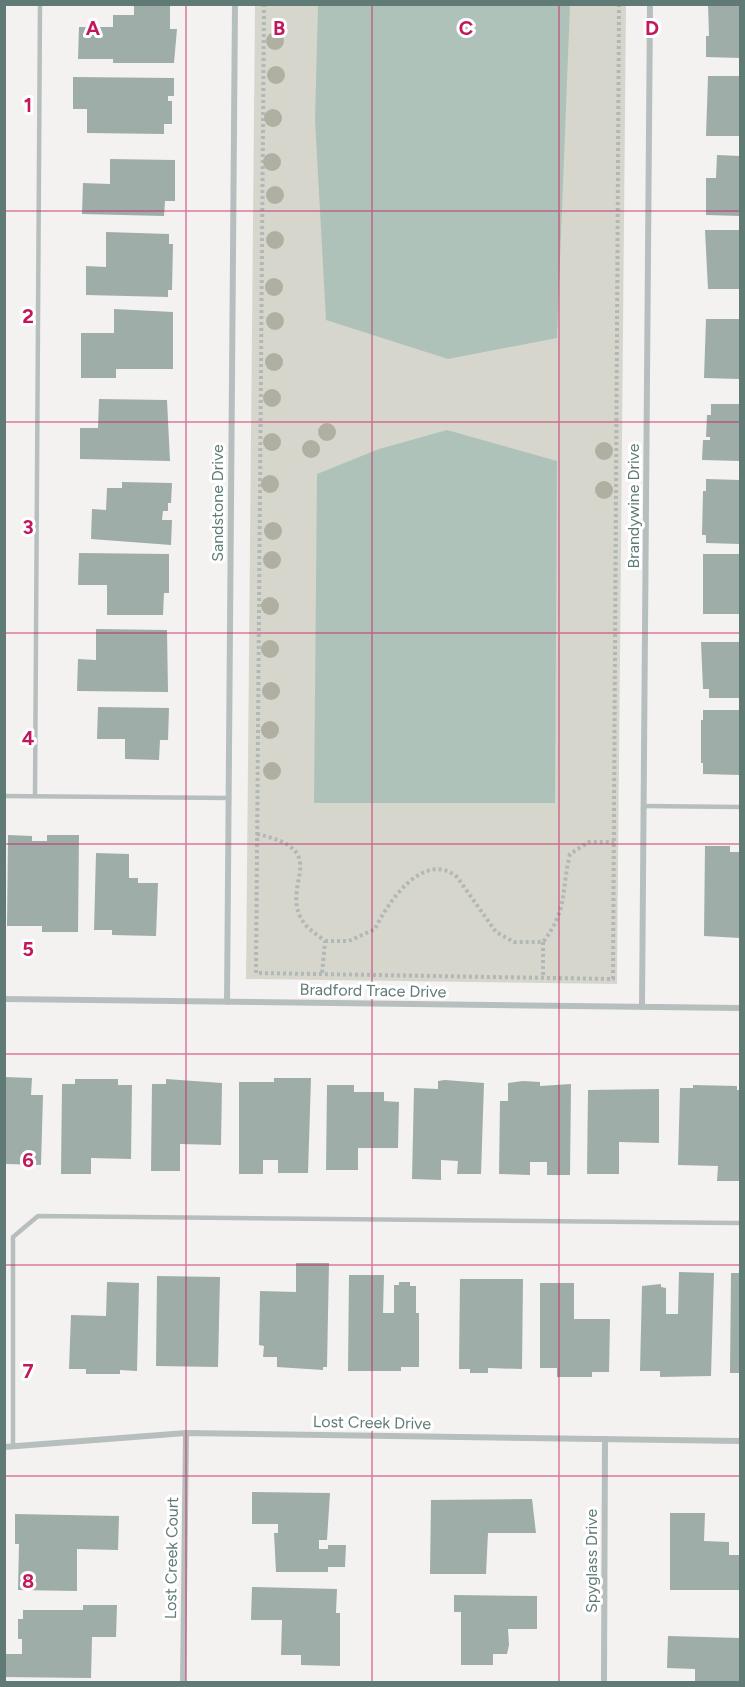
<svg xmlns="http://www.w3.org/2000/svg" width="745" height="1687" viewBox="0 0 745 1687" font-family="Figtree,sans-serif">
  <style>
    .green { fill: #d7d6cd }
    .water { fill: #afc2ba }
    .building { fill: #9eada8 }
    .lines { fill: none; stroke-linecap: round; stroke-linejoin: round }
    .path { stroke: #b1b8b6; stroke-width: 4; stroke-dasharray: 3 3; stroke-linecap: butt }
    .lane { stroke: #b6bfbd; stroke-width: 4.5 }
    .street { stroke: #b6bfbd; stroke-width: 6 }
    .tree { fill: #afafa2 }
    .grid { fill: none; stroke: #c2185b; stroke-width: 1.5; stroke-opacity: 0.55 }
    .labels { text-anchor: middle; stroke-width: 6; stroke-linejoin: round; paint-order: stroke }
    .street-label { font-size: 16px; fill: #607b75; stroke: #fff }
    .grid-label { font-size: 20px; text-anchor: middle; font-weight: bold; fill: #c2185b; stroke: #fff; stroke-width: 6; stroke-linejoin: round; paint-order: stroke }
  </style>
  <rect width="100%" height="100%" fill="#f4f2f0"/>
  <polygon class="green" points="255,5 626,5 617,984 246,979"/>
  <g class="water">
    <polygon points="318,5 570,5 557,338 448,359 326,320 315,120"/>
    <polygon points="447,430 557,461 555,803 314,803 317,474 379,449"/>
  </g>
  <g class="building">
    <polygon points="708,4 740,4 740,58 706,57 706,36 709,36"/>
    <polygon points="134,5 170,5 170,29 177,29 174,63 113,63 113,59 78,59 79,27 113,27 113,15 134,15"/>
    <polygon points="708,76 740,76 740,136 706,136"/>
    <polygon points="73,77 174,78 174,96 168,96 168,101 172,101 172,124 164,124 164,134 87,133 87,109 73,109"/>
    <polygon points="717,155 740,156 740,216 706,215 706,178 716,178"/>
    <polygon points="110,159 175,160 175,201 165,201 164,216 82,214 83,183 110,184"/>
    <polygon points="705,230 740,230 740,289 708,289"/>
    <polygon points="106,232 169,234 169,244 173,244 172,290 168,290 168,297 86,295 86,266 106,267"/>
    <polygon points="114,309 173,312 173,369 116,369 116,378 81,378 81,333 114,333"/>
    <polygon points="706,319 740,319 740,379 704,378"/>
    <polygon points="99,399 167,400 170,461 80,459 80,428 98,428"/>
    <polygon points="711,404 740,404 740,461 702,460 703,440 710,440 710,437 706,437 707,415 711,415"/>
    <polygon points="706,479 740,480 740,544 706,543 706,535 702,535 703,491 706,491"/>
    <polygon points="122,482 172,483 171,503 168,503 168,511 163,511 162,520 172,520 171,545 91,539 92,509 106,510 107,488 122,488"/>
    <polygon points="79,553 169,554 169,593 164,593 163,615 107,615 107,585 78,585"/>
    <polygon points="703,554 739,554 740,614 703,614"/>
    <polygon points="96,629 167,630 168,692 77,691 78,659 96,660"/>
    <polygon points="701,642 740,642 740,698 709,698 709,689 703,689"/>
    <polygon points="98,707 169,708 168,740 160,740 159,760 125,759 125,739 97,739"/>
    <polygon points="703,710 740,710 740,775 703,774 703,763 701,763 701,720 703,720"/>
    <polygon points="8,835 32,836 32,841 47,841 47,835 79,835 78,932 42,932 42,926 7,926"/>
    <polygon points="705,846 730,846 730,852 740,852 740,938 704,936"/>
    <polygon points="96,853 129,854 129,878 138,878 138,883 158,883 156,936 112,935 112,930 94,930"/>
    <polygon points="4,1077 32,1078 31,1095 43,1095 41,1165 6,1164"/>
    <polygon points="274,1078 311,1078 308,1173 278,1173 278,1160 263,1160 263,1174 239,1174 239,1082 274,1082"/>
    <polygon points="75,1079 118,1079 118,1085 132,1085 131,1159 91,1158 91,1174 61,1174 62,1084 75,1084"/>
    <polygon points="166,1079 222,1083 221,1145 180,1144 180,1171 151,1171 152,1084 166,1084"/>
    <polygon points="445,1080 484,1083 481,1174 457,1174 458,1161 441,1160 441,1180 412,1179 414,1088 438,1089 438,1081"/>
    <polygon points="523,1081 540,1082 540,1086 571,1084 570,1175 547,1175 547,1162 530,1162 530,1175 499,1174 500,1101 508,1101 508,1083"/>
    <polygon points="327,1085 354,1085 354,1092 384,1092 384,1101 399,1102 398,1148 358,1148 358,1170 326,1170"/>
    <polygon points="693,1085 737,1086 737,1090 740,1090 740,1181 717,1181 718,1166 678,1165 680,1088 693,1088"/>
    <polygon points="659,1089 659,1143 619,1142 619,1174 587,1174 588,1090"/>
    <polygon points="296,1263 329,1263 327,1367 323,1367 323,1370 277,1367 277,1357 263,1357 264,1346 259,1345 260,1291 296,1292"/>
    <polygon points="679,1272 714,1273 711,1376 660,1377 660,1371 640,1371 642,1286 661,1284 661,1287 666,1288 666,1314 678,1314"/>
    <polygon points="731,1273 740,1273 740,1373 730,1373"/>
    <polygon points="349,1275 384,1275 383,1313 394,1313 394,1285 399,1285 399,1282 410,1282 410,1286 416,1286 416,1313 419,1313 419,1367 401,1367 401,1371 348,1371"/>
    <polygon points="157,1276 220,1277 218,1367 156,1366"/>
    <polygon points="460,1279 523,1279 522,1369 488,1368 488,1373 470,1373 470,1369 459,1369"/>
    <polygon points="107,1282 139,1283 137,1371 120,1370 120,1374 86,1374 86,1369 69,1369 71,1315 106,1316"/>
    <polygon points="540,1283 574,1283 574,1319 610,1319 609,1372 592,1372 592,1377 557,1377 557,1368 540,1368"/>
    <polygon points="252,1492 330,1493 327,1540 319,1540 319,1549 328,1549 328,1545 346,1545 345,1567 328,1567 328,1572 276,1572 274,1533 278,1533 278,1524 252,1524"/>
    <polygon points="532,1499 536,1533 488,1533 486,1574 430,1574 431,1500"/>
    <polygon points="670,1513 705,1513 704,1541 729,1542 729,1555 740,1555 740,1590 670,1590"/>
    <polygon points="15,1514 119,1516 118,1550 77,1549 77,1591 18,1590 19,1544 15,1544"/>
    <polygon points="252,1587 337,1589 336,1613 340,1613 340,1666 301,1665 301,1655 281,1655 282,1620 251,1620"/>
    <polygon points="454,1595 537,1596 537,1629 508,1629 509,1645 507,1654 493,1654 493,1665 461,1665 461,1612 454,1612"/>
    <polygon points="83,1605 117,1605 116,1637 92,1637 91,1678 4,1677 4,1654 22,1654 22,1639 18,1639 18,1619 23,1619 23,1610 83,1610"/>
    <polygon points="668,1636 740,1638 740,1682 695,1682 695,1669 667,1668"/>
  </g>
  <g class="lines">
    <g class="path">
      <polyline points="264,4 256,973 613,979 619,4"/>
      <path d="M257,834c79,17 20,51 47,89 5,7 15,13 21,18l-3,33"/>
      <path d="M325,941h24l26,-12c12,-26 49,-80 82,-52l39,55 18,10h29c25,-32 18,-51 27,-88l19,-12h25"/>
      <polyline points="543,942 543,978"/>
    </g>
    <g class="lane">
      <polyline points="4,796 228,798"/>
      <polyline points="35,796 40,4"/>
      <polyline points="644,806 740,807"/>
      <polyline points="13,1446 13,1237 38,1216 740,1223"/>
    </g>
    <g class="street">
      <polyline points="4,999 740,1008"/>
      <polyline points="227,1002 235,4"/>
      <polyline points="642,1007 650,4"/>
      <polyline points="4,1447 186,1433 740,1441"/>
      <polyline points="183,1682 186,1433"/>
      <polyline points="604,1682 605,1439"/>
    </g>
  </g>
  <g class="tree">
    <circle cx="275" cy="41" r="9"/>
    <circle cx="276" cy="75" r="9"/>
    <circle cx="273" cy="118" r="9"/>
    <circle cx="272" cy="162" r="9"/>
    <circle cx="275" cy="195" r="9"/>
    <circle cx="275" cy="240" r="9"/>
    <circle cx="274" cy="287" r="9"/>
    <circle cx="275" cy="321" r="9"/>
    <circle cx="274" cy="362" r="9"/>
    <circle cx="272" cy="398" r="9"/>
    <circle cx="327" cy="432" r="9"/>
    <circle cx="272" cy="442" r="9"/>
    <circle cx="311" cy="449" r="9"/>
    <circle cx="604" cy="451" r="9"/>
    <circle cx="270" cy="484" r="9"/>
    <circle cx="604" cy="490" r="9"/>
    <circle cx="273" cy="531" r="9"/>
    <circle cx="272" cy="560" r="9"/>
    <circle cx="270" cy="606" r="9"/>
    <circle cx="270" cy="649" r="9"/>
    <circle cx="271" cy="691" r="9"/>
    <circle cx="270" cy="730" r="9"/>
    <circle cx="272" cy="771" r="9"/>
  </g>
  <path class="grid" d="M186,4v1678M372,4v1678M559,4v1678M4,211h736M4,422h736M4,633h736M4,844h736M4,1054h736M4,1265h736M4,1476h736"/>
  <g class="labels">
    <g class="street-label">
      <text transform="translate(217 503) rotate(-90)" y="6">Sandstone Drive</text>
      <text transform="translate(633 506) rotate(-90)" y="6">Brandywine Drive</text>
      <text transform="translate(373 990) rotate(1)" y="6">Bradford Trace Drive</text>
      <text transform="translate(372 1422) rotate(1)" y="6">Lost Creek Drive</text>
      <text transform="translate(171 1558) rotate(-89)" y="6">Lost Creek Court</text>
      <text transform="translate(591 1561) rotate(-90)" y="6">Spyglass Drive</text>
    </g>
  </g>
  <g class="grid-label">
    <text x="93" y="35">A</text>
    <text x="279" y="35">B</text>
    <text x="466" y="35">C</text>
    <text x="652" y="35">D</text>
    <text x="28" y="112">1</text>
    <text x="28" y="323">2</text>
    <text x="28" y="534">3</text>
    <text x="28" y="745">4</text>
    <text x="28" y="956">5</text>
    <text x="28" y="1167">6</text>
    <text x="28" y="1378">7</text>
    <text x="28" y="1588">8</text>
  </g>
  <rect width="745" height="1687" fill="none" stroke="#607b75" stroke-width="12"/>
</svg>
